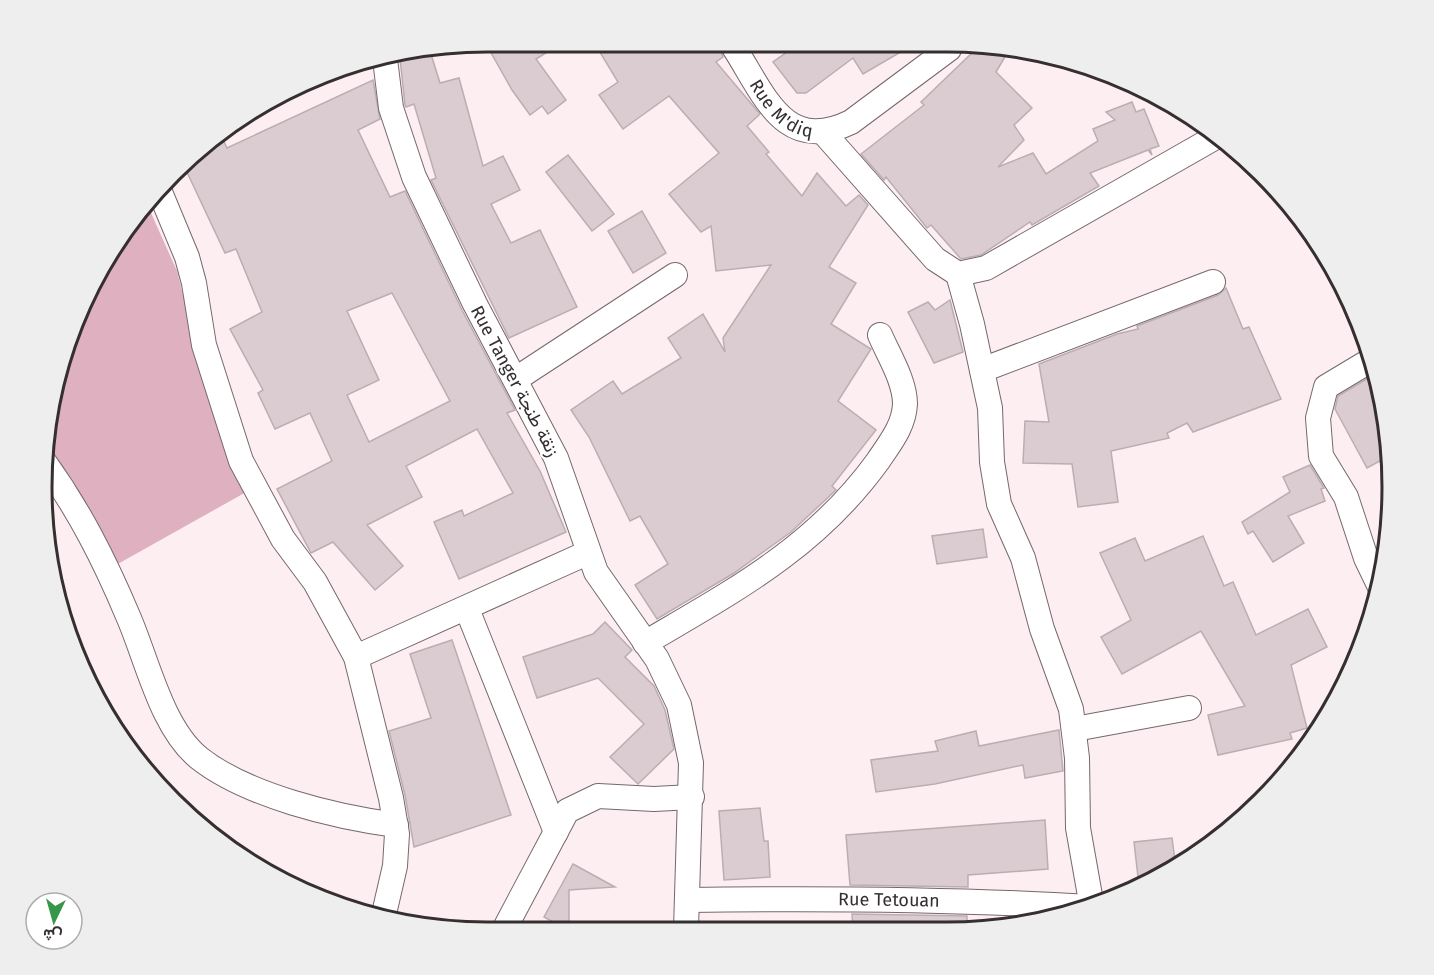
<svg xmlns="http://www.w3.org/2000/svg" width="1434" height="975" viewBox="0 0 1434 975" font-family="'Fira Sans',Vazirmatn,sans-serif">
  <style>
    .green { fill: #dfb0bf }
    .building { fill: #daccd0; stroke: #bbadb1; stroke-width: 1.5; fill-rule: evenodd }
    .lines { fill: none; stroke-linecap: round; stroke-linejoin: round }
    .street-casing { stroke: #75686c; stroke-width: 26 }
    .street { stroke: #fff; stroke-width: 24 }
    .labels { text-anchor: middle; stroke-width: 4.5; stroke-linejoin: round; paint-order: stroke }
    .street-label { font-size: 18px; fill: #352f31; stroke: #fff }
    .rim { fill: none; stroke: #352f31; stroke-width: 3 }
  </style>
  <rect width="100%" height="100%" fill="#fdeef2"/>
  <polygon class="green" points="147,204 177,271 209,397 248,491 116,565 43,458 76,317 134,216"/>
  <g class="building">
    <polygon points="485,42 562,43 536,59 566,100 548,114 542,106 530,115 512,90"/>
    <polygon points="595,44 719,46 723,57 716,62 760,114 747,126 769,152 766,154 802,196 817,173 846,206 859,195 868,205 829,267 856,283 831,324 871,349 838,401 876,430 832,486 836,490 791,532 734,573 657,619 635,585 668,564 640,516 630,521 589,437 571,410 613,381 622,394 681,358 668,338 703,314 725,352 723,338 771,265 716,271 711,226 701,232 669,194 719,153 669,96 623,129 599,95 618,82"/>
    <polygon points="794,47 847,48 906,49 863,74 853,58 806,93 797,93 773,62"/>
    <polygon points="975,50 1009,50 996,72 1032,108 1014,125 1024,140 998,167 1033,153 1046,174 1098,141 1093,129 1115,120 1106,112 1132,102 1136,112 1144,109 1159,146 1150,149 1152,155 1148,150 1090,173 1099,186 1032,225 1030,222 981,255 961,259 931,225 927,228 886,177 884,180 861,154 924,105 921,102"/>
    <polygon points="430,51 440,83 459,78 483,166 503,156 520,190 491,204 511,243 540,230 577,307 509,338 431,180 436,178 414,104 406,107 405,105 400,58"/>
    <path d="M373,80l7,39 -22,11 32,67 15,-6 57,119 53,100 -8,3 33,58 26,61 -107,47 -25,-57 28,-12 2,6 49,-23 -36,-64 -71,37 16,31 -55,28 36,41 -28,24 -42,-48 -22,11 -34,-64 55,-28 -22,-48 -35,16 -17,-36 5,-3 -33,-61 32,-17 -26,-63 -11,4 -40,-85 36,-33 6,13zM392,293l58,108 -81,41 -22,-47 32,-15 -32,-69z"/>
    <polygon points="568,155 614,214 592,231 546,172"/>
    <polygon points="642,211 666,253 633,273 608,231"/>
    <polygon points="1226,288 1243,329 1249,327 1281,399 1193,432 1187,423 1167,433 1169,438 1111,451 1118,502 1078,507 1072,464 1023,463 1025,421 1049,422 1039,364 1117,334 1138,329 1137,326 1218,295"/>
    <polygon points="950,300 963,352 934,363 908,312 928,302 935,310"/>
    <polygon points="1375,374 1383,400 1389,456 1367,468 1335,409 1338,396"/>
    <polygon points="1310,465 1324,488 1321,489 1325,501 1288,516 1304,543 1273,562 1253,531 1248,534 1242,522 1290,492 1283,477"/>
    <polygon points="983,529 987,557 937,564 932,536"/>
    <polygon points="1203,536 1224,586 1233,582 1256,635 1308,609 1327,647 1291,665 1307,728 1290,733 1292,739 1218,755 1208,715 1245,706 1201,631 1122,674 1101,637 1131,620 1100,553 1135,538 1145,561"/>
    <polygon points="605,622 632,650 625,657 654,686 665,710 674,749 638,784 610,757 644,724 598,678 537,698 523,657 593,634"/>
    <polygon points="452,640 511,815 414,847 405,795 389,731 431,718 410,654"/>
    <polygon points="1059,730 1063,771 1025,778 1023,765 935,784 876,792 871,760 938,751 935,741 976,731 979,746"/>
    <polygon points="760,808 764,841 768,841 770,877 724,880 719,811"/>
    <polygon points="1045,820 1048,869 968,875 968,887 850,885 846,835"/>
    <polygon points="1172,838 1176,868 1164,874 1138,877 1134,842"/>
    <polygon points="573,864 615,887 569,890 569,927 562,927 544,917"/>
    <polygon points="852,914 967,916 967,931 853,932"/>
  </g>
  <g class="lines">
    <g class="street-casing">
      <g id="street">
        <path id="s1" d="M733,46c31,47 50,109 118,76l98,-73"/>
        <polyline points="385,59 391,108 414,177 475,304 556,458 596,572 657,659 679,705 691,763 686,929"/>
        <polyline points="822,131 935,259 958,274 986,268 1214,138"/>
        <polyline points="160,192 187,257 194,283 204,345 241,461 283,539 315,582 356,657 391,798 397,834 395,866 383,918"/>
        <polyline points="958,274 972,324 990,408 992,462 999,504 1023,558 1042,629 1071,709 1077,758 1078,828 1092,907"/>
        <polyline points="1371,360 1326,387 1318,418 1321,456 1346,497 1366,558 1380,587"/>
        <polyline points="982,370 1213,282"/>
        <polyline points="516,379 675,275"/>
        <path d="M43,460c36,50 61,99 85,156 19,43 33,111 71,142 48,38 137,59 197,67"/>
        <polyline points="467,609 556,832"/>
        <path d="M645,643c90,-53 170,-95 233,-182 12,-18 26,-35 27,-57 0,-23 -16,-48 -25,-69"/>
        <polyline points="356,657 587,553"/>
        <polyline points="1075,729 1189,708"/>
        <path id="s2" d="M688,900c134,-2 268,-1 402,7"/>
        <polyline points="506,926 567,811 598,796 654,799 692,797"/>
      </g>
    </g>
    <use href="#street" class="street"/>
  </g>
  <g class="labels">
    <g class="street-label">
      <text dy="6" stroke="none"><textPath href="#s1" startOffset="81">Rue M'diq</textPath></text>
      <text transform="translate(515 381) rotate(62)" y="6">Rue Tanger زنقة طنجة</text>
      <text dy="6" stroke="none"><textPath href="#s2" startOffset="201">Rue Tetouan</textPath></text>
    </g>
  </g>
  <path d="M0 0H1434V975H0ZM487 52H947A435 435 0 0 1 1382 487V487A435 435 0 0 1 947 922H487A435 435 0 0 1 52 487V487A435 435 0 0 1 487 52Z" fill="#efeeef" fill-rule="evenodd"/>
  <path class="rim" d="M487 52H947A435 435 0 0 1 1382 487V487A435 435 0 0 1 947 922H487A435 435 0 0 1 52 487V487A435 435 0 0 1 487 52Z"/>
  <g transform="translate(54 921) rotate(185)"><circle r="28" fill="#ffffff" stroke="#aeacad" stroke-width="1.5"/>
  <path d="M0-4.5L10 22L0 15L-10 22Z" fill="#369649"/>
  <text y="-9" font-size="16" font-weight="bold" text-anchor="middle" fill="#352f31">ش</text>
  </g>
</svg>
